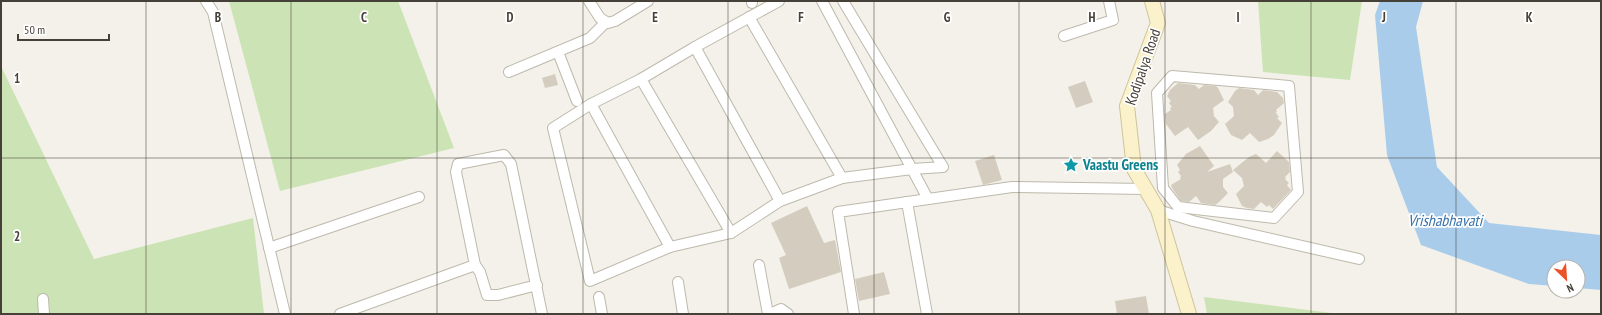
<svg xmlns="http://www.w3.org/2000/svg" width="1602" height="315" viewBox="0 0 1602 315" font-family="'PT Sans Narrow',sans-serif">
  <style>
    .green { fill: #cce4b5 }
    .water { fill: #aacceb }
    .building { fill: #d4cdbf }
    .lines { fill: none; stroke-linecap: round; stroke-linejoin: round }
    .minor-casing { stroke: #beb9ac; stroke-width: 12 }
    .secondary-casing { stroke: #cfc59b; stroke-width: 16 }
    .minor { stroke: #fff; stroke-width: 10 }
    .secondary { stroke: #fbf2cb; stroke-width: 14 }
    .grid { fill: none; stroke: #464138; stroke-width: 1; stroke-opacity: 0.55 }
    .labels { text-anchor: middle; stroke-width: 3.5; stroke-linejoin: round; paint-order: stroke }
    .street-label { font-size: 15px; fill: #464138; stroke: #fff }
    .culture-label { font-size: 15px; font-weight: bold; fill: #0d838f; stroke: #fff; text-anchor: start }
    .water-label { font-size: 16px; font-style: italic; fill: #3873ab; stroke: #fff }
    .grid-label { font-size: 13px; text-anchor: middle; font-weight: bold; fill: #464138; stroke: #fff; stroke-width: 3.5; stroke-linejoin: round; paint-order: stroke }
  </style>
  <rect width="100%" height="100%" fill="#f3f1e9"/>
  <g class="green">
    <polygon points="229,1 398,1 454,148 280,191"/>
    <polygon points="1258,1 1362,1 1350,80 1263,72"/>
    <polygon points="1,66 94,259 253,218 264,314 1,314"/>
    <polygon points="1204,297 1339,314 1207,314"/>
  </g>
  <polygon class="water" points="1380,1 1423,1 1416,27 1437,167 1489,223 1601,235 1601,290 1578,288 1578,267 1554,267 1554,286 1529,284 1421,245 1387,155 1375,15"/>
  <g class="building">
    <polygon points="555,74 558,85 545,88 542,78"/>
    <polygon points="1085,81 1093,102 1076,108 1068,87"/>
    <polygon points="1178,83 1195,85 1199,89 1204,85 1216,86 1218,88 1224,100 1213,108 1214,116 1219,122 1211,131 1198,140 1188,127 1175,136 1166,124 1165,114 1171,110 1170,108 1172,107 1169,103 1171,101 1167,96 1170,90"/>
    <polygon points="1239,88 1254,90 1258,95 1263,90 1277,92 1283,98 1284,103 1276,110 1277,111 1276,113 1279,117 1277,118 1282,123 1274,135 1268,139 1259,142 1250,133 1242,140 1231,135 1225,124 1234,116 1233,107 1228,102 1235,91"/>
    <polygon points="1200,146 1214,166 1207,172 1230,164 1233,172 1223,179 1223,187 1228,193 1219,202 1215,205 1201,203 1196,196 1189,202 1181,201 1172,188 1171,185 1181,179 1180,178 1181,176 1178,172 1180,170 1177,165 1186,154"/>
    <polygon points="1277,151 1289,162 1290,172 1285,177 1286,178 1285,179 1289,183 1287,185 1291,190 1273,209 1269,205 1267,207 1261,202 1254,209 1247,208 1242,206 1236,194 1244,186 1242,178 1233,170 1249,157 1256,154 1266,163"/>
    <polygon points="994,155 1002,180 983,185 975,161"/>
    <polygon points="807,206 824,243 835,240 841,272 789,289 779,258 786,255 771,223"/>
    <polygon points="884,272 890,294 859,301 855,279"/>
    <polygon points="1146,296 1149,314 1117,314 1115,301"/>
  </g>
  <g class="lines">
    <g class="minor-casing">
      <g id="minor">
        <polyline points="206,1 213,12 285,314"/>
        <polyline points="589,1 600,18 608,23 615,21 648,1"/>
        <polyline points="752,1 752,3"/>
        <polyline points="779,1 695,47 641,79 591,104 553,128 590,281 670,247 731,233 780,201 842,178 912,169 943,167 843,1"/>
        <polyline points="822,1 928,199"/>
        <polyline points="749,17 842,178"/>
        <polyline points="1064,36 1113,20 1109,1"/>
        <polyline points="695,47 780,201"/>
        <polyline points="558,52 577,101"/>
        <polyline points="509,72 590,38 606,22"/>
        <polygon points="1172,76 1289,86 1298,192 1274,218 1178,207 1163,188 1157,93"/>
        <polyline points="641,79 731,233"/>
        <polyline points="591,104 670,247"/>
        <polyline points="907,202 927,314"/>
        <polyline points="1158,210 1193,221 1359,259"/>
        <polyline points="269,248 419,197"/>
        <polyline points="475,265 456,172 458,164 504,155 511,164 542,314"/>
        <polyline points="759,265 768,314"/>
        <polyline points="678,282 683,314"/>
        <polyline points="599,297 602,314"/>
        <polyline points="43,299 44,314"/>
        <polyline points="340,314 475,265 480,272 487,295 498,295 537,285"/>
        <polyline points="770,314 781,309 788,314"/>
        <polyline points="854,314 838,212 1012,187 1146,189"/>
      </g>
    </g>
    <g class="secondary-casing">
      <polyline id="secondary" points="1152,1 1158,23 1127,106 1134,169 1158,210 1189,314"/>
    </g>
    <use href="#minor" class="minor"/>
    <use href="#secondary" class="secondary"/>
  </g>
  <path class="grid" d="M146,1v313M291,1v313M437,1v313M583,1v313M728,1v313M874,1v313M1019,1v313M1165,1v313M1311,1v313M1456,1v313M1,158h1600"/>
  <defs>
    <g id="sight-bare" transform="scale(1.2)"><path d="M0-6L1.8-2.2L6-1.7L2.9 1.2L3.7 5.4L0 3.3L-3.7 5.4L-2.9 1.2L-6-1.7L-1.8-2.2Z" fill="#0f9aa8" stroke="#fff" stroke-width="2.5" paint-order="stroke"/></g>
  </defs>
  <g fill-rule="evenodd">
    <use href="#sight-bare" x="1071" y="165"/>
  </g>
  <g class="labels">
    <g class="street-label">
      <text transform="translate(1143 67) rotate(-71)" y="5">Kodipalya Road</text>
    </g>
    <g class="culture-label">
      <text x="1083" y="170">Vaastu Greens</text>
    </g>
    <g class="water-label">
      <text x="1445" y="226">Vrishabhavati</text>
    </g>
  </g>
  <g class="grid-label">
    <text x="218" y="22">B</text>
    <text x="364" y="22">C</text>
    <text x="510" y="22">D</text>
    <text x="655" y="22">E</text>
    <text x="801" y="22">F</text>
    <text x="947" y="22">G</text>
    <text x="1092" y="22">H</text>
    <text x="1238" y="22">I</text>
    <text x="1384" y="22">J</text>
    <text x="1529" y="22">K</text>
    <text x="17" y="83">1</text>
    <text x="17" y="241">2</text>
  </g>
  <rect width="1602" height="315" fill="none" stroke="#464138" stroke-width="4"/>
  <g transform="translate(1566 279) rotate(155)"><circle r="19" fill="#ffffff" stroke="#b5b3af"/>
  <path d="M0-3L7 15L0 10L-7 15Z" fill="#ea5329"/>
  <text y="-6" font-size="11" font-weight="bold" text-anchor="middle" fill="#464138">N</text>
  </g>
  <path d="M18 34v6h91v-6" fill="none" stroke="#464138" stroke-width="2"/>
  <text x="24" y="34" font-size="12" fill="#464138" stroke="#ffffff" stroke-width="3" paint-order="stroke">50 m</text>
</svg>
